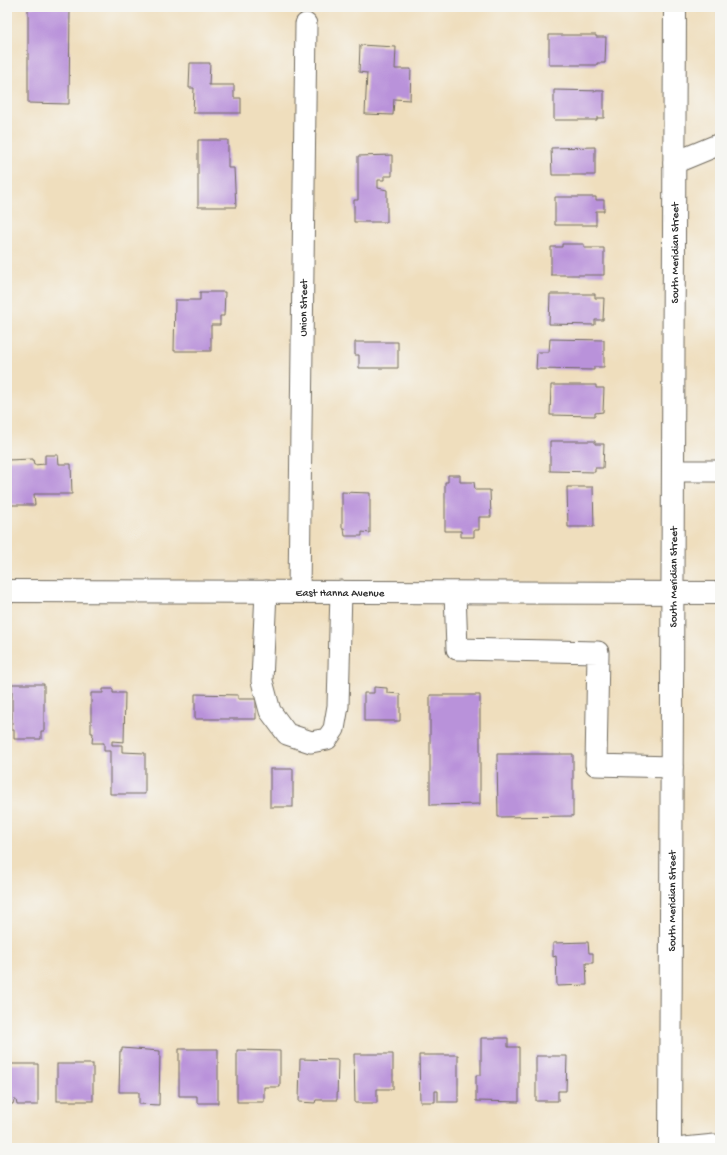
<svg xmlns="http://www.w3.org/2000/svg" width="727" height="1155" viewBox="0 0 727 1155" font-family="'Gochi Hand',sans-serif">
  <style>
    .building { fill: #b992da }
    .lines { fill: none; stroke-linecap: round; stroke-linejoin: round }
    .minor-casing { stroke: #706a5e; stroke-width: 23 }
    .major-casing { stroke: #706a5e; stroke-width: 24 }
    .minor { stroke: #fff; stroke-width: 21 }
    .major { stroke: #fff; stroke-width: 22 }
    .labels { text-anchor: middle; stroke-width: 3; stroke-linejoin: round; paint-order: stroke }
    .street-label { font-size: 11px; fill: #2b2b2b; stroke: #f6f6f2 }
  </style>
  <rect width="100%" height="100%" fill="#f6f6f2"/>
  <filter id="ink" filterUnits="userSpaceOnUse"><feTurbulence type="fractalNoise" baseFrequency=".025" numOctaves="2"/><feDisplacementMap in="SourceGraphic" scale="8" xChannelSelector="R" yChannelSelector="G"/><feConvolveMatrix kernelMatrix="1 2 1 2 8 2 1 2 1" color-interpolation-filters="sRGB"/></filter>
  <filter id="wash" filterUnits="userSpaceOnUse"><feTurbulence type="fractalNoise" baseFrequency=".012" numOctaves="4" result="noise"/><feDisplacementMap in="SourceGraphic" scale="16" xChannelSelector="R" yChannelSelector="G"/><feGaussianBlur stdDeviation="0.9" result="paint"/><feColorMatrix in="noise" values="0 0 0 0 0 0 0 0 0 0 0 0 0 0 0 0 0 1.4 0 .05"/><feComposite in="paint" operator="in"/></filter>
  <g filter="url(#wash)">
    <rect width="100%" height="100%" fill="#efdebd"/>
    <g id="blocks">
      <g class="building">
        <polygon points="28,7 70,7 69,104 28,103"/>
        <polygon points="549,35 596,35 596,37 606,37 605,63 597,63 597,65 549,65"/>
        <polygon points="360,45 396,47 395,69 411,69 410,100 394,99 393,115 365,114 367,73 359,72"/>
        <polygon points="190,63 210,63 209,85 234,85 234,98 241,98 241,113 193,113 194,88 189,88"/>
        <polygon points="554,90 604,91 604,118 597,118 597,120 554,120"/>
        <polygon points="198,140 228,140 228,168 234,168 236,207 198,207"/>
        <polygon points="595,147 595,175 552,175 551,148"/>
        <polygon points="392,155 392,176 384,176 384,180 378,180 378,188 387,190 387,222 354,222 354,200 358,200 358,156"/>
        <polygon points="555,197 596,197 596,200 604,200 604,211 596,211 596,225 555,225"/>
        <polygon points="562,244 584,244 584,248 604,248 604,275 551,275 551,247 562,247"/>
        <polygon points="200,292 225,292 224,316 220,316 220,325 211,325 211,351 174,351 175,300 200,300"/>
        <polygon points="550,294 595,294 595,298 604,298 603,320 595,320 595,325 549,324"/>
        <polygon points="550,339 604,340 604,367 594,367 594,370 536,369 537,352 549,352"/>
        <polygon points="355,342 398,342 398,368 359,368 359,355 355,355"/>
        <polygon points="551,385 596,385 596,388 604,388 603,412 595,413 595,416 550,415"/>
        <polygon points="550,441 595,441 595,444 604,444 603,468 595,468 595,472 550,471"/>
        <polygon points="45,455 58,455 59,464 71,464 72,494 34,494 35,505 7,505 7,460 33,459 34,465 45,464"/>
        <polygon points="448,475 460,475 460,482 474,482 475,490 490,490 491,517 479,517 479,530 474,530 474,537 461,537 461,531 445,531 445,482 448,482"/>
        <polygon points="567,487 593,487 594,527 568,527"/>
        <polygon points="342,492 370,493 370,533 362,532 362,536 345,536 344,528 342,528"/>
        <polygon points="12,684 44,684 44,731 41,731 41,739 14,739 14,730 12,730"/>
        <polygon points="374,687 387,688 387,693 400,694 400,721 364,721 364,693 374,693"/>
        <polygon points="103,689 113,689 113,693 125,693 124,742 112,741 112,745 122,745 122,752 145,753 145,794 110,794 110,751 104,751 104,743 92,743 93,733 91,733 91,693 103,693"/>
        <polygon points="195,694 238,695 238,699 256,699 256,719 195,719"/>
        <polygon points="430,695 480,695 480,804 430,805"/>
        <polygon points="497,754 573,754 573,816 498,817"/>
        <rect x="270" y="769" width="23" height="38"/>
        <polygon points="588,942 589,953 593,953 593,963 586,963 587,985 557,986 556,956 553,957 553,943"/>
        <polygon points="481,1038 508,1038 508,1047 519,1047 519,1102 476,1101 476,1075 481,1075"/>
        <polygon points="122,1048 160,1051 159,1105 139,1104 139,1092 119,1092 120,1051 122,1051"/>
        <polygon points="179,1049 218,1049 218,1103 197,1103 197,1096 179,1096"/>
        <polygon points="237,1050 280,1051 280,1087 264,1087 264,1102 237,1102"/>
        <polygon points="354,1054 393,1054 393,1089 377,1089 377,1103 355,1103"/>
        <polygon points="419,1055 458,1055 458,1102 438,1102 438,1091 435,1091 435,1102 420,1102"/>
        <polygon points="536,1056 567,1056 566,1091 558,1091 558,1101 536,1101"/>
        <polygon points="300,1059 338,1060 337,1100 316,1100 315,1103 299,1102"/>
        <polygon points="7,1064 38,1064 38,1105 17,1105 16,1100 14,1100 13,1104 7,1104"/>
        <rect x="57" y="1064" width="36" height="37"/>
      </g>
    </g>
  </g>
  <g filter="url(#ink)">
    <use href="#blocks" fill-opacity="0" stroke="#706a5e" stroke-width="1"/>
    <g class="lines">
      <g class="minor-casing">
        <g id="minor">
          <polyline points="674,163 720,144"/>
          <polyline points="673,471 720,471"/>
          <polyline points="266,591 262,681 270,711 287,734 311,742 327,739 334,729 338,706 341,591"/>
          <path id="s1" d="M299,591l7,-567"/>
          <polyline points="455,593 457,649 598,652 596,765 672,767"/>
          <polyline points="684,1148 715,1145 719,1148"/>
        </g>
      </g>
      <g class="major-casing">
        <g id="major">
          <path id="s2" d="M7,591c238,0 475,2 713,2"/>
          <path id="s3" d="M670,1148l5,-1141"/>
        </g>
      </g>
      <use href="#minor" class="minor"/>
      <use href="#major" class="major"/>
    </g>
  </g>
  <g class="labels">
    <g class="street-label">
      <text dy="4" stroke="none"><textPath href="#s3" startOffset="895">South Meridian Street</textPath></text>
      <text dy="4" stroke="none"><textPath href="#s1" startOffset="283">Union Street</textPath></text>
      <text dy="4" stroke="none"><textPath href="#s3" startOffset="571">South Meridian Street</textPath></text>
      <text dy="4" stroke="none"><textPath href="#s2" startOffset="333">East Hanna Avenue</textPath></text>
      <text dy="4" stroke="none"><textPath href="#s3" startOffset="247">South Meridian Street</textPath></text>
    </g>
  </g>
  <rect width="727" height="1155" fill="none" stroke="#f6f6f2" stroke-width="24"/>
</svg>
